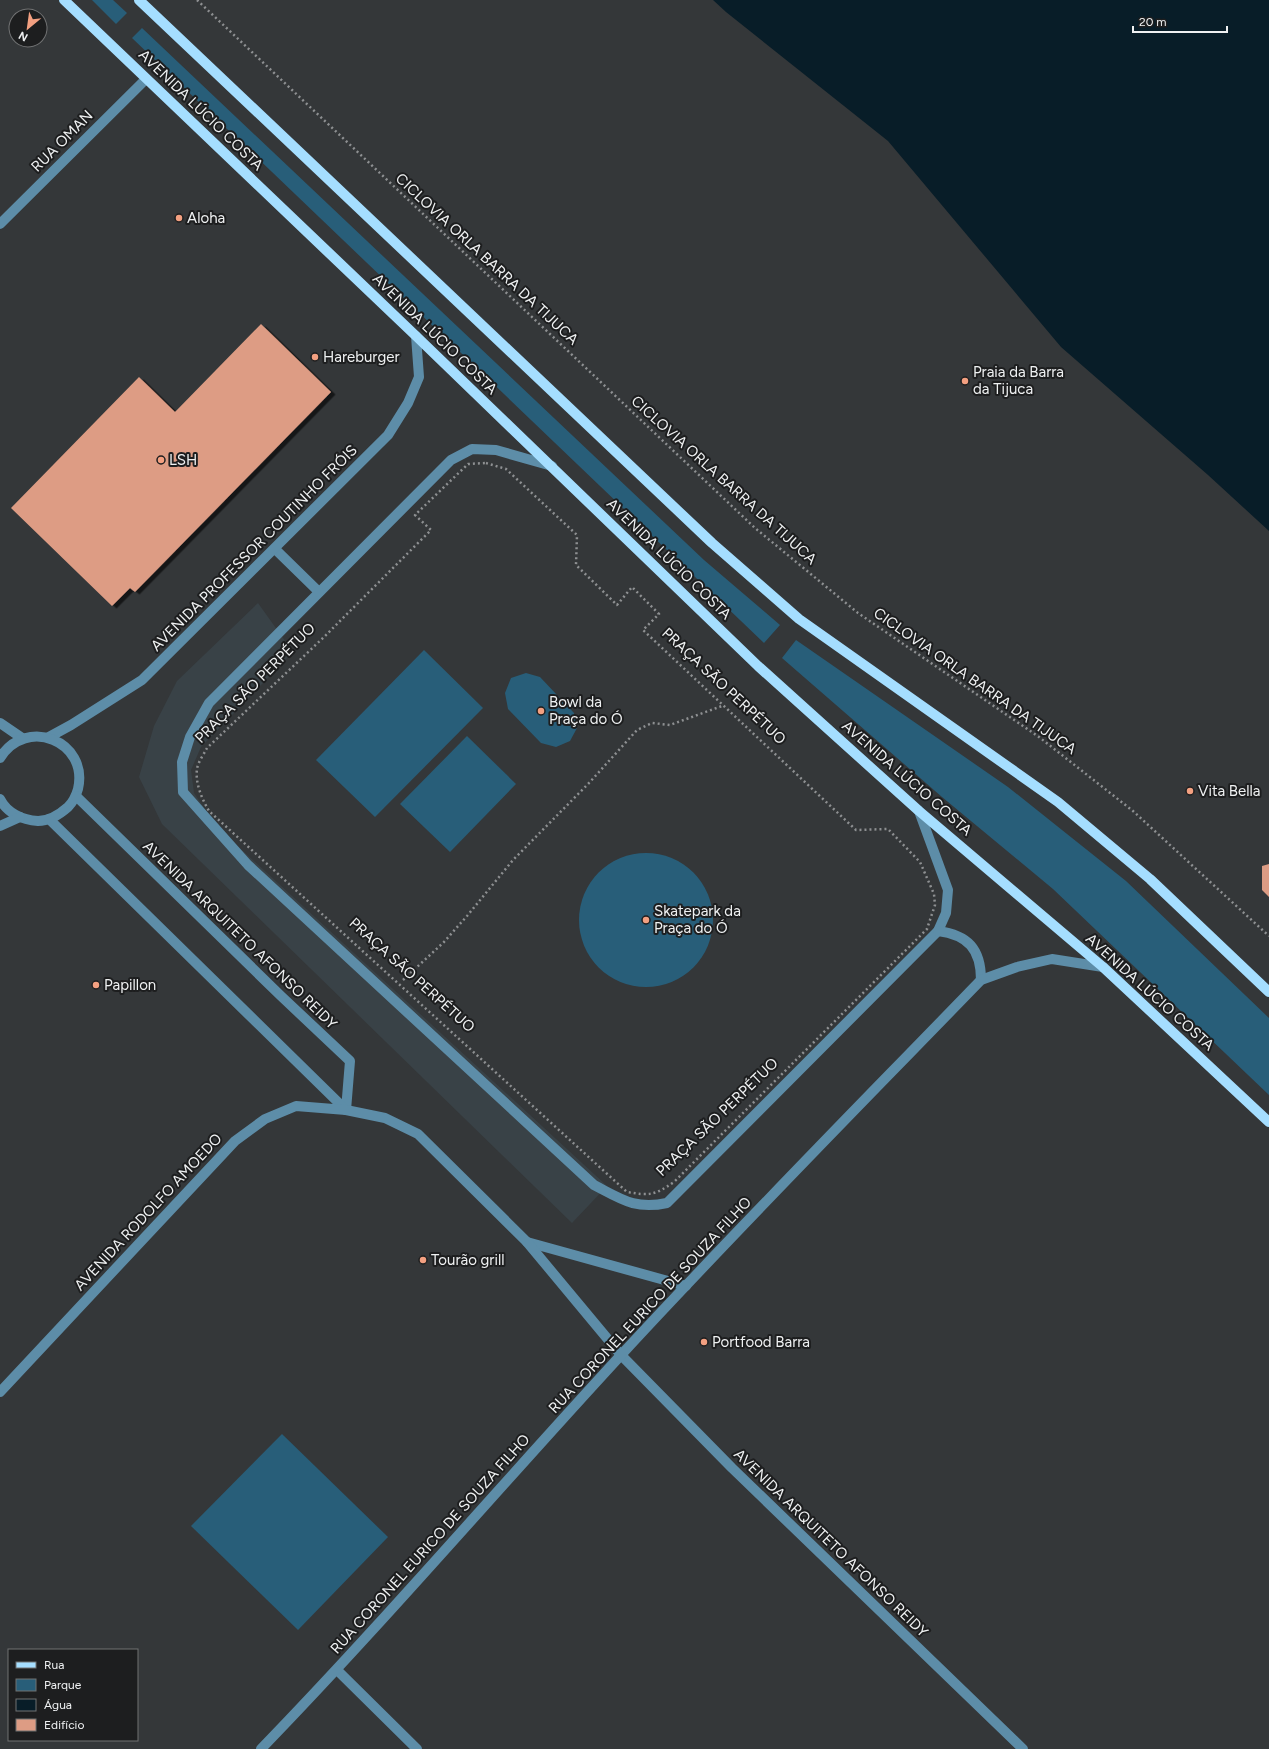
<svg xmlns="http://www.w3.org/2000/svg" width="1269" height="1749" viewBox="0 0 1269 1749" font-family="Figtree,sans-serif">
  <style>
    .built { fill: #394247 }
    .green { fill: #285e79 }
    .water { fill: #081d28 }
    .building { fill: #dd9c84; filter: url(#shadow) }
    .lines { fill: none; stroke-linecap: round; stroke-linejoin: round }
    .path { stroke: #8e9092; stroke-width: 2.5; stroke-dasharray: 2 3; stroke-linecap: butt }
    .minor { stroke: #5d8da8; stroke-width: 10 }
    .major { stroke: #a5deff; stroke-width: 10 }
    .poi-dot { fill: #f3a081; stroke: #1d1e1f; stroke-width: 1.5 }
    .labels { text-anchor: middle; stroke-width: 4; stroke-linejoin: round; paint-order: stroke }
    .street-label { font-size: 15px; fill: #eff1f2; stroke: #1d1e1f }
    .poi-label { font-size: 15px; fill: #eff1f2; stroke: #1d1e1f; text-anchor: start }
  </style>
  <defs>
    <filter id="shadow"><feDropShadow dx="4.5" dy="2.5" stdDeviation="0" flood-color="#0009"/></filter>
  </defs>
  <rect width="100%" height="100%" fill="#343739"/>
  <polygon class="built" points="258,603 293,652 201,747 191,770 194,793 217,827 607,1186 572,1223 162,824 139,777 154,726 177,681"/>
  <g class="green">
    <polygon points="92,0 113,0 127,13 116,24"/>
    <polygon points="142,28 704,560 780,625 764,643 132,38"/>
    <polygon points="796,640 1008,787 1062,830 1126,881 1269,1018 1269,1095 1053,889 942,797 782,658"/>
    <polygon points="424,650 483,708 375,817 316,760"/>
    <polygon points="526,673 540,677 574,713 577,728 570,741 556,747 541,743 508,709 505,693 511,678"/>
    <polygon points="467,736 516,784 450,852 400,804"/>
    <circle cx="646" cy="920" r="67"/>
    <polygon points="282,1434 388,1537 298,1630 191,1526"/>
  </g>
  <polygon class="water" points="713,0 1269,0 1269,531 1208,475 1061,347 888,141 726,12"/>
  <g class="building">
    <polygon points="261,324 331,392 135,592 130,588 112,606 11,508 139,377 175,412"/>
    <polygon points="1269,864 1269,897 1262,890 1262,866"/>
  </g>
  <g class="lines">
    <g class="path">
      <polyline points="197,0 755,528 858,613 1039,737 1133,811 1269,936"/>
      <path d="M486,463l20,6 71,66 -1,30 41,40 15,-18 27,27 -16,16 213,200 32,-1 32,33 14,32 1,11 -8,24 -253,253c-19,13 -24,14 -47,10l-418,-381c-7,-12 -14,-28 -12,-42 1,-7 7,-15 10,-21l117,-111 107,-107 -16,-15 53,-51z"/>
      <polyline points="403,980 444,942 467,916 513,860 589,783 637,730 652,723 670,725 722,706"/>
    </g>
    <g class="minor">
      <polyline points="0,224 146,79"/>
      <path d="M552,466l-56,-16 -24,-1 -21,11 -242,243 -19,34 -8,25 1,30 65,73 346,320c27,14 41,25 73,18l271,-272 8,-18 2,-23 -29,-79"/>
      <polyline points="275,549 319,592"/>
      <polyline points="0,723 22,738"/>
      <polyline points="49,737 71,725 142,680 388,435 408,403 419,377 416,336"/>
      <path d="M0,758c26,-42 89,-17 78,31 -2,7 -5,13 -10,18 -9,8 -19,14 -30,14 -16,-1 -31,-8 -38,-22"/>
      <polyline points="76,796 281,996 350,1061 346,1110"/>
      <polyline points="49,819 346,1110"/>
      <polyline points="0,826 20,817"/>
      <path d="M938,931c30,4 43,18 43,49"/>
      <polyline points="527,1242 686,1286"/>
      <polyline points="0,1392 235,1141 265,1119 296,1106 346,1110 385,1118 418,1134 527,1242 621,1355 732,1468 1023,1749"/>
      <polyline points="337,1670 417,1749"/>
      <path d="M261,1749c124,-128 240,-264 361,-395 117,-127 239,-250 359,-374l36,-13 35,-8 51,8"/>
    </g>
    <g class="major">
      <polyline points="64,0 416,336 758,666 919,811 1103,967 1269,1122"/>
      <polyline points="139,0 712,543 799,619 1058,802 1150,879 1269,992"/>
    </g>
  </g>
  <g class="poi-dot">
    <circle cx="179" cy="218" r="4"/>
    <circle cx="315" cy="357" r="4"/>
    <circle cx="965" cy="381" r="4"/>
    <circle cx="161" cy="460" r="4"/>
    <circle cx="541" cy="711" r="4"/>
    <circle cx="1190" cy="791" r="4"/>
    <circle cx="646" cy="920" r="4"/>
    <circle cx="96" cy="985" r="4"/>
    <circle cx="423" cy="1260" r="4"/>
    <circle cx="704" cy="1342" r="4"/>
  </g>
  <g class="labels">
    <g class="street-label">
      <text transform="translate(201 110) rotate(44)" y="5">AVENIDA LÚCIO COSTA</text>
      <text transform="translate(62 141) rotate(-45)" y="5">RUA OMAN</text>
      <text transform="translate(487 259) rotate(43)" y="5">CICLOVIA ORLA BARRA DA TIJUCA</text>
      <text transform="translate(435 334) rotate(44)" y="5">AVENIDA LÚCIO COSTA</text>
      <text transform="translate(724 480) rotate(42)" y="5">CICLOVIA ORLA BARRA DA TIJUCA</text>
      <text transform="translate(254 548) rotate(-45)" y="5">AVENIDA PROFESSOR COUTINHO FRÓIS</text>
      <text transform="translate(669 559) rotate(44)" y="5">AVENIDA LÚCIO COSTA</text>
      <text transform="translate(975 681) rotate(35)" y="5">CICLOVIA ORLA BARRA DA TIJUCA</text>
      <text transform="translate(255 683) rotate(-45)" y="5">PRAÇA SÃO PERPÉTUO</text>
      <text transform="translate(724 686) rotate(43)" y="5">PRAÇA SÃO PERPÉTUO</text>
      <text transform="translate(907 778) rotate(41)" y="5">AVENIDA LÚCIO COSTA</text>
      <text transform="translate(240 935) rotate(44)" y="5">AVENIDA ARQUITETO AFONSO REIDY</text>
      <text transform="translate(412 975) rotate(42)" y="5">PRAÇA SÃO PERPÉTUO</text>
      <text transform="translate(1150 992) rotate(42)" y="5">AVENIDA LÚCIO COSTA</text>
      <text transform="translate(717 1117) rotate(-44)" y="5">PRAÇA SÃO PERPÉTUO</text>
      <text transform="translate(148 1212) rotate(-47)" y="5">AVENIDA RODOLFO AMOEDO</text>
      <text transform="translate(650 1305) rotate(-47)" y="5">RUA CORONEL EURICO DE SOUZA FILHO</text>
      <text transform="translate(831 1543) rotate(44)" y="5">AVENIDA ARQUITETO AFONSO REIDY</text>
      <text transform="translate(430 1544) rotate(-48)" y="5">RUA CORONEL EURICO DE SOUZA FILHO</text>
    </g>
    <g class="poi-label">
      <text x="187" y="223">Aloha</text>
      <text x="323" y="362">Hareburger</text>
      <text x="973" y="377">Praia da Barra<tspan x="973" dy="17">da Tijuca</tspan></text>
      <text x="169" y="465">LSH</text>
      <text x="549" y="707">Bowl da<tspan x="549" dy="17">Praça do Ó</tspan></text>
      <text x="1198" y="796">Vita Bella</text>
      <text x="654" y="916">Skatepark da<tspan x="654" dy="17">Praça do Ó</tspan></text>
      <text x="104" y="990">Papillon</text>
      <text x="431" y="1265">Tourão grill</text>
      <text x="712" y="1347">Portfood Barra</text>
    </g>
  </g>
  <rect x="8" y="1649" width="130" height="92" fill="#1d1e1f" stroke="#717273"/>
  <rect x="16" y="1662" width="20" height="6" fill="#a5deff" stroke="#717273"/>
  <text x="44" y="1669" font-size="12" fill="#eff1f2">Rua</text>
  <rect x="16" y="1679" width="20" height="12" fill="#285e79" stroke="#717273"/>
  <text x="44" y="1689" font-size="12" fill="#eff1f2">Parque</text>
  <rect x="16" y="1699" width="20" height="12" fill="#081d28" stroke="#717273"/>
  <text x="44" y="1709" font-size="12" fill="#eff1f2">Água</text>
  <rect x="16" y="1719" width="20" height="12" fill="#dd9c84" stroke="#717273"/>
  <text x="44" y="1729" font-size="12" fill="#eff1f2">Edifício</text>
  <g transform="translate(28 28) rotate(209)"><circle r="19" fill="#1d1e1f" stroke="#717273"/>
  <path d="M0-3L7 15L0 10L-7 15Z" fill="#f3a081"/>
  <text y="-6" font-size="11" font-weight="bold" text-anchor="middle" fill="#eff1f2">N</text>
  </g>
  <path d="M1133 26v6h94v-6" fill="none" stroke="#eff1f2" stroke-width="2"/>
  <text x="1139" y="26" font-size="12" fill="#eff1f2" stroke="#1d1e1f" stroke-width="3" paint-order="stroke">20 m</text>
</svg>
